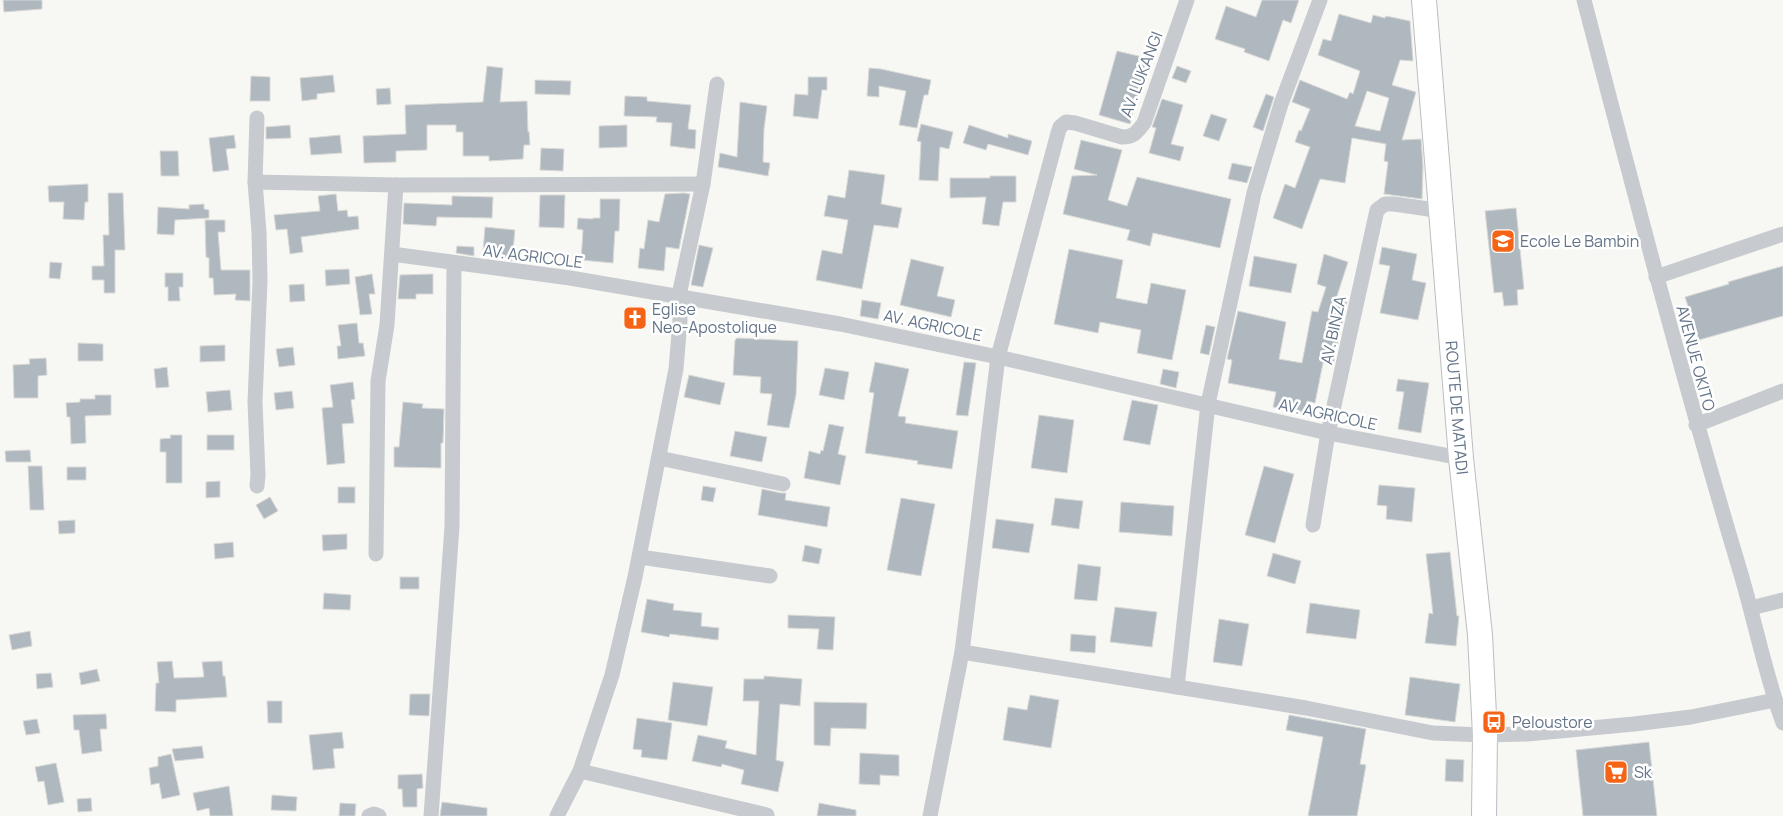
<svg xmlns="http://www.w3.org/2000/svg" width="1783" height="816" viewBox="0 0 1783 816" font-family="Manrope,sans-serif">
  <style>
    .building { fill: #b0b8bf; stroke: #d9d9d7; fill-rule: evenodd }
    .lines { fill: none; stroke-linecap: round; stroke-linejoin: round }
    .primary-casing { stroke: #babdc2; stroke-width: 26 }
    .street { stroke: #c7cace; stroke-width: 15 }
    .primary { stroke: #fff; stroke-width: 24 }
    .labels { text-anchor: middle; stroke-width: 5; stroke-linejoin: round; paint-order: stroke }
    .street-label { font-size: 16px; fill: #637488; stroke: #fff }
    .poi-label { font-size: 16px; fill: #637488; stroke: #fff; text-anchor: start }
  </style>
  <rect width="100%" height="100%" fill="#f7f8f4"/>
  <g class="building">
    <polygon points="3,0 42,0 42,9 4,12"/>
    <polygon points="1262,0 1299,0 1291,23 1283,20 1269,61 1244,52 1245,49 1215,39 1226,6 1256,17"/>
    <path d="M1339,14l32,9 2,-8 12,3 1,-2 24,5 3,40 -13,-1 -8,25 24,7 -14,48 19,-1 2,27 -1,33 -38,-5 4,-32 -4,-1 2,-17 -34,-6 -7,45 -25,-4 -18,50 -29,-11 12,-34 10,4 15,-41 -15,-5 4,-12 2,1 9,-22 -18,-7 8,-22 47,19 3,-7 3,2 7,-23 -42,-16 5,-16 8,2zM1367,91l22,7 -9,33 -25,-5z"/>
    <polygon points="1117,51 1147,58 1130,124 1099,115"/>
    <polygon points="487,66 503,68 500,102 527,101 528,132 529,131 530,145 524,145 523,159 489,161 489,156 463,156 463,132 456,132 456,125 427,125 427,150 396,151 396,162 364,163 363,136 406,134 405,105 483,102"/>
    <polygon points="1177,66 1191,71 1186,83 1172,78"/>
    <polygon points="869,68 881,69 931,80 928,95 924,95 917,128 899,125 906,91 879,86 879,97 867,96"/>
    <polygon points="333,75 335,92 317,94 317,99 302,101 300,78"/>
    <polygon points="251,76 270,77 270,101 250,101"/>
    <polygon points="808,77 827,77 827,90 822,90 818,119 793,116 795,94 808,95"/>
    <polygon points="535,80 571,81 570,95 535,94"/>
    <polygon points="390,88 391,104 377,105 376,89"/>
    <polygon points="1266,94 1274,97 1263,131 1253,127"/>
    <polygon points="625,96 647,97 647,101 691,105 688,129 696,130 695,149 670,146 672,123 656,122 657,117 624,116"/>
    <polygon points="1162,99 1183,105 1171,144 1184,147 1180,161 1149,153 1156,128 1152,127"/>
    <polygon points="740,102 767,106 764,129 763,162 770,163 768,176 718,167 720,153 737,157"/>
    <polygon points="1211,114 1227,119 1219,141 1203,136"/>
    <polygon points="921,124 953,132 949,149 940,147 938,181 919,180 921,142 917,141"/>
    <polygon points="290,125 291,138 266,139 266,127"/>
    <polygon points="627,125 627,147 599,148 599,126"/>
    <polygon points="969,125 1008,138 1008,134 1032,141 1028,155 988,144 986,150 963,143"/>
    <polygon points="234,135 236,148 226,149 229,170 213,172 209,138"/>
    <polygon points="340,135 342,153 311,155 309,138"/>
    <polygon points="1081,140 1122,150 1108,200 1127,206 1137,177 1231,199 1220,248 1153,233 1150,246 1127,240 1130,230 1063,214 1072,176 1097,175 1074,169"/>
    <polygon points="541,148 564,149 563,171 540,170"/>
    <polygon points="160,151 178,151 179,176 161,176"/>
    <polygon points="1232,163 1252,167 1247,183 1228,179"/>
    <polygon points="849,170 885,175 881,204 902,208 898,228 874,225 862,289 816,280 822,250 842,254 848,220 824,216 828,195 845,198"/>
    <polygon points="990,176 1016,176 1016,202 1003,202 999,226 982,224 986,197 950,198 950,178 990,178"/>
    <polygon points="88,184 88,202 85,202 84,220 63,219 64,202 49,202 48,186"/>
    <polygon points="108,193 123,193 125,250 115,250 115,293 104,293 104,280 92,280 92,266 104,266 103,235 109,235"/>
    <polygon points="684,193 690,194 679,249 666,247 664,271 638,268 640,248 644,249 648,220 659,222 665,194"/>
    <polygon points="336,194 338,211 347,210 348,217 358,216 359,229 301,237 303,252 290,254 287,229 276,230 274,215 320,211 318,196"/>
    <polygon points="540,195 565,195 564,228 539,227"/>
    <polygon points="452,196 493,197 492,218 437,217 436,226 403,224 404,203 452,205"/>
    <polygon points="600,199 620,199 619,231 615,231 613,263 581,260 583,230 577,229 578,218 593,219 593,218 600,218"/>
    <polygon points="204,204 204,209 209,210 209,218 175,220 174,235 157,234 158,207 189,209 189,205"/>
    <polygon points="1516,208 1524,289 1517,290 1518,305 1504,306 1502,292 1494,293 1485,211"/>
    <polygon points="205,220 225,220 225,232 218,232 221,270 250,270 250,301 235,300 236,294 214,295 213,278 209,278 209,258 206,257"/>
    <polygon points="485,227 515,230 512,261 500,259 500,252 483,251"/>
    <polygon points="699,245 713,248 703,287 691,285"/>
    <polygon points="457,246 474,247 474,256 456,253"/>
    <polygon points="1382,247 1417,254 1412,280 1426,283 1418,320 1380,313 1390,266 1379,264"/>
    <polygon points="1069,249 1123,260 1116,298 1147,304 1151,283 1186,290 1172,360 1137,353 1141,330 1100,322 1098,333 1054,324"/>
    <polygon points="1324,254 1348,262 1336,299 1347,302 1333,365 1323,363 1315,403 1307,401 1305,413 1273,407 1276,392 1228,383 1232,360 1227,359 1238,311 1286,322 1279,359 1302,363 1312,311 1318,312 1326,287 1317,284"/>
    <polygon points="1254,256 1297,264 1291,293 1249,286"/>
    <polygon points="911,259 944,267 937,296 955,300 951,317 900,305"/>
    <polygon points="50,262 62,263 60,279 49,278"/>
    <polygon points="1783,266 1783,316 1699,340 1685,297 1729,284 1728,282"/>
    <polygon points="349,269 350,284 326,286 325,270"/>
    <polygon points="165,273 183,273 183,287 179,287 180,301 168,301 168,287 165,287"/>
    <polygon points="372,274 375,294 369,294 372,314 360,315 355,277"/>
    <polygon points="433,274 433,294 416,294 416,299 398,299 400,275"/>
    <polygon points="304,284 305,301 290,302 289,285"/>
    <polygon points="862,300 881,303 878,319 860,316"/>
    <polygon points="357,323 359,343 363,343 365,356 338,359 337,346 341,346 338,325"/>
    <polygon points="1206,325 1215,327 1209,355 1200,353"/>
    <polygon points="737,338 798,341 796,395 789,428 767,425 772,394 760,393 761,377 733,375 735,340"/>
    <polygon points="78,343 103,344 103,361 78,361"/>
    <polygon points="225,345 225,361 200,362 200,346"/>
    <polygon points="293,347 295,365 279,367 276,349"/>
    <polygon points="46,358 47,375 38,376 38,398 14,398 13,365 30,364 29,359"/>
    <polygon points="875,362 909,369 898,416 906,417 905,423 958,431 952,469 917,464 918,461 865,453 874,393 869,392"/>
    <polygon points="964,362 976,363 968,416 956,415"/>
    <polygon points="167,367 169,387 156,388 154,369"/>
    <polygon points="825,368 849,372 844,400 819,395"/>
    <polygon points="1163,369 1179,372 1176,388 1160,384"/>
    <polygon points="689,375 725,383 720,405 684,397"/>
    <polygon points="1398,379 1429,383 1421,433 1398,429 1404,392 1396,391"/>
    <polygon points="353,382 355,399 351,400 354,423 342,424 345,463 327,465 322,408 333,407 330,385"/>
    <polygon points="230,390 232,410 208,412 206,392"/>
    <polygon points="292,391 294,408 276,410 274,393"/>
    <polygon points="95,395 111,395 111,415 85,416 86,443 71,444 70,417 67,417 66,403 80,402 80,399 95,399"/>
    <polygon points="1132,400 1158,405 1150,445 1123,440"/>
    <polygon points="403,402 423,404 422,408 444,409 443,443 441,443 441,468 394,467 394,447 399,447"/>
    <polygon points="1039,415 1074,420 1067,473 1031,468"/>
    <polygon points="829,424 844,427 838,454 846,456 840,485 804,478 809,451 820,454 821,450 823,451"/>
    <polygon points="735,431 767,437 762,462 730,456"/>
    <polygon points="170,435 182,435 182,483 166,483 166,452 160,452 160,439 171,438"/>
    <rect x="207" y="435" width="27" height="15"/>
    <polygon points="30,450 31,462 6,462 5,451"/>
    <polygon points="28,466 42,466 44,510 30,510"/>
    <polygon points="1264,466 1294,474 1275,543 1245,535"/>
    <rect x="67" y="467" width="19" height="13"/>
    <polygon points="220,481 220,497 206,498 206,482"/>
    <polygon points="1379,485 1415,488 1412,522 1386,519 1387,506 1377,505"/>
    <polygon points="703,486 716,488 713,502 701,500"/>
    <rect x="338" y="487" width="17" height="16"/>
    <polygon points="762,489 781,493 786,493 785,500 830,507 827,527 758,515"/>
    <polygon points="270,497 278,511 264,519 256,505"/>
    <polygon points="901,498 935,504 921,576 887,570"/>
    <polygon points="1055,498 1083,501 1079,529 1051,525"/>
    <polygon points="1121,502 1174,506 1172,536 1119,532"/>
    <polygon points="996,519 1034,524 1029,553 992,548"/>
    <polygon points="75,520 75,533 59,534 58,521"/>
    <polygon points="347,534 347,549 323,551 322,535"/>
    <polygon points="233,542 234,557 215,559 214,544"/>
    <polygon points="805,545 822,549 819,564 802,561"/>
    <polygon points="1450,552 1457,616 1459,616 1456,646 1425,643 1429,613 1433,614 1426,554"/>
    <polygon points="1273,553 1301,561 1295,584 1267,576"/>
    <polygon points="1078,564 1101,567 1097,601 1074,599"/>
    <rect x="400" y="577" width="19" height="12"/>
    <polygon points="324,593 351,595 350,610 323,609"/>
    <polygon points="647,599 674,604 673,610 702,613 701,626 719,628 718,640 670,634 669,637 641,632"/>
    <polygon points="1310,603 1360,610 1356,639 1306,633"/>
    <polygon points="1115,607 1157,612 1152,647 1110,642"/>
    <polygon points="788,615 835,617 833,650 817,649 819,629 788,628"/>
    <polygon points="1219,619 1249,624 1242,666 1213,662"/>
    <polygon points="30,631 32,646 12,650 9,635"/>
    <polygon points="1071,634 1096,636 1095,653 1070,651"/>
    <polygon points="172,661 174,678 204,677 202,662 222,661 223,676 225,676 227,697 176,700 176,712 155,711 156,683 159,683 157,662"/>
    <polygon points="97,669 100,681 81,685 79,673"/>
    <polygon points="51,673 53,687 37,689 36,674"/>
    <polygon points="764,676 802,679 800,706 780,704 776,760 784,762 778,792 741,784 744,770 722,764 721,767 692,761 698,735 727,741 725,748 756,755 759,701 743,701 744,679 764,679"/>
    <polygon points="1410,677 1460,684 1455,722 1405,715"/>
    <polygon points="673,682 713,687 707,726 668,720"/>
    <polygon points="410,694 430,694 429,716 409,715"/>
    <polygon points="1030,695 1059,700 1051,748 1003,740 1008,707 1027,710"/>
    <polygon points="267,701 282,701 282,723 268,723"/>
    <polygon points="814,702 867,703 866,729 831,728 830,746 814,745"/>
    <polygon points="106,714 107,729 100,729 102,751 82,754 79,730 74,730 73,715"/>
    <polygon points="1289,715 1366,729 1360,764 1366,765 1357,816 1308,816 1323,737 1286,730"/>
    <polygon points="637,718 672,723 667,760 641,757 642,750 633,749"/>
    <polygon points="37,719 40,733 26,735 23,721"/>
    <polygon points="342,732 344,748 333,749 335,768 313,770 309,735"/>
    <polygon points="1649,742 1657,816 1583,816 1576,750"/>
    <polygon points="202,746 204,758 175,761 172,749"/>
    <polygon points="860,753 899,755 899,776 880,775 880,785 859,784"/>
    <polygon points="171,754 180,795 162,799 159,783 151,785 149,768 158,766 158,757"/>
    <polygon points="1446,759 1464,760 1463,782 1445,781"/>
    <polygon points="56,763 64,802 48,805 44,781 38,782 35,767"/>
    <polygon points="422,774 423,788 417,789 417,807 403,807 402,789 398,789 398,775"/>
    <polygon points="229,786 233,816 210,816 209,808 197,811 193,793"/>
    <polygon points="272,795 297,797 296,811 271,810"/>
    <polygon points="91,798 92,811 78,812 77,799"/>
    <polygon points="442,802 487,808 487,816 440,816"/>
    <polygon points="340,803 356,804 355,816 339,816"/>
    <polygon points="819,803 856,810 856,816 817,816"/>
  </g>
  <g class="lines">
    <g class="primary-casing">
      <g id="primary">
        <path id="s1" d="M1424,0l37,458 19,177 5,100 -1,81"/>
      </g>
    </g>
    <g class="street">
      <path d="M1584,0c49,188 98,377 154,564 16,52 26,107 45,159"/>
      <polyline points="257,118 255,182 259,232 260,281 255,402 258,475 257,486"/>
      <polyline points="255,182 396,185 703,184"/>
      <polyline points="392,254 570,278 840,324 998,357 1328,433 1461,458"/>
      <polyline points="1656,277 1783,234"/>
      <polyline points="1696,425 1783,391"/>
      <polyline points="659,458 783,484"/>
      <polyline points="1313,525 1328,433 1377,210 1385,204 1394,204 1442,211"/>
      <polyline points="376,554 378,381 387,325 396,185"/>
      <polyline points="640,557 770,576"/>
      <polyline points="1751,608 1783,600"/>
      <polyline points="962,652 1306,708 1433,733 1485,735 1527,734 1634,724 1691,717 1775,700"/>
      <polyline points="1177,687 1208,404 1254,193 1281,104 1320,0"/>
      <polyline points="580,771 767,815"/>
      <polyline points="369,816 374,814 379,816"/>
      <polyline points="431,816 452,527 454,263"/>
      <polyline points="557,816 580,771 612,675 635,577 676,369 680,321 679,295 703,184 717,84"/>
      <path d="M930,816l32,-164 36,-295 60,-224 2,-6 6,-5 9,1 47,14c12,0 15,-5 22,-14l43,-123"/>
    </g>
    <use href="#primary" class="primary"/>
  </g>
  <defs>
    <g id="school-square" transform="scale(1.25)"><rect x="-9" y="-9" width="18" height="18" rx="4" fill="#f56416" stroke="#fff"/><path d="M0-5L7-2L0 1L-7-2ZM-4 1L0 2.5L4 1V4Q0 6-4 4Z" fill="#fff"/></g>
    <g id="church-square" transform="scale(1.25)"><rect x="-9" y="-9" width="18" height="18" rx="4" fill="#f56416" stroke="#fff"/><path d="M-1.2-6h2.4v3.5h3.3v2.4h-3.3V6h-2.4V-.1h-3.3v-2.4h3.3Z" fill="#fff"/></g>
    <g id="bus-square" transform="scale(1.25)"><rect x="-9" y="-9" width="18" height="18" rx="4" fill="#f56416" stroke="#fff"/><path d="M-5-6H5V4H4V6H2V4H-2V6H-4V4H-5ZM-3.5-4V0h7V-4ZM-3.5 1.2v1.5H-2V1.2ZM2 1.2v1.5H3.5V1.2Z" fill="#fff"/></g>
    <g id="supermarket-square" transform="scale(1.25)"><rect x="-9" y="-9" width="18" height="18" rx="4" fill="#f56416" stroke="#fff"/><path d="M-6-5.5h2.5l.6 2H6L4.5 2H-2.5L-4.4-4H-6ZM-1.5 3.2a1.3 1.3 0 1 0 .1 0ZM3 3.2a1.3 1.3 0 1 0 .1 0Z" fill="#fff"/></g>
  </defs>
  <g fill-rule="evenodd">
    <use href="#school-square" x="1503" y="241"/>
    <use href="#church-square" x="635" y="318"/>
    <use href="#bus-square" x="1494" y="722"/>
    <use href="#supermarket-square" x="1616" y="772"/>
  </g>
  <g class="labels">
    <g class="street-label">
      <text transform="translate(1141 74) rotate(-69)" y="6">AV. LUKANGI</text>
      <text transform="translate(533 256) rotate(7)" y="6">AV. AGRICOLE</text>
      <text transform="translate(933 325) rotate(12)" y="6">AV. AGRICOLE</text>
      <text transform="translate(1333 330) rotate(-78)" y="6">AV. BINZA</text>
      <text transform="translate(1696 358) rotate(75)" y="6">AVENUE OKITO</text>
      <text dy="6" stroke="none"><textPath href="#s1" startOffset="409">ROUTE DE MATADI</textPath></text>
      <text transform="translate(1328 414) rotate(12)" y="6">AV. AGRICOLE</text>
    </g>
    <g class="poi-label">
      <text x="1520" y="247">Ecole Le Bambin</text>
      <text x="652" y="315">Eglise<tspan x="652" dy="18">Neo-Apostolique</tspan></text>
      <text x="1512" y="728">Peloustore</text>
      <text x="1634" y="778">Sk</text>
    </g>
  </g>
</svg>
